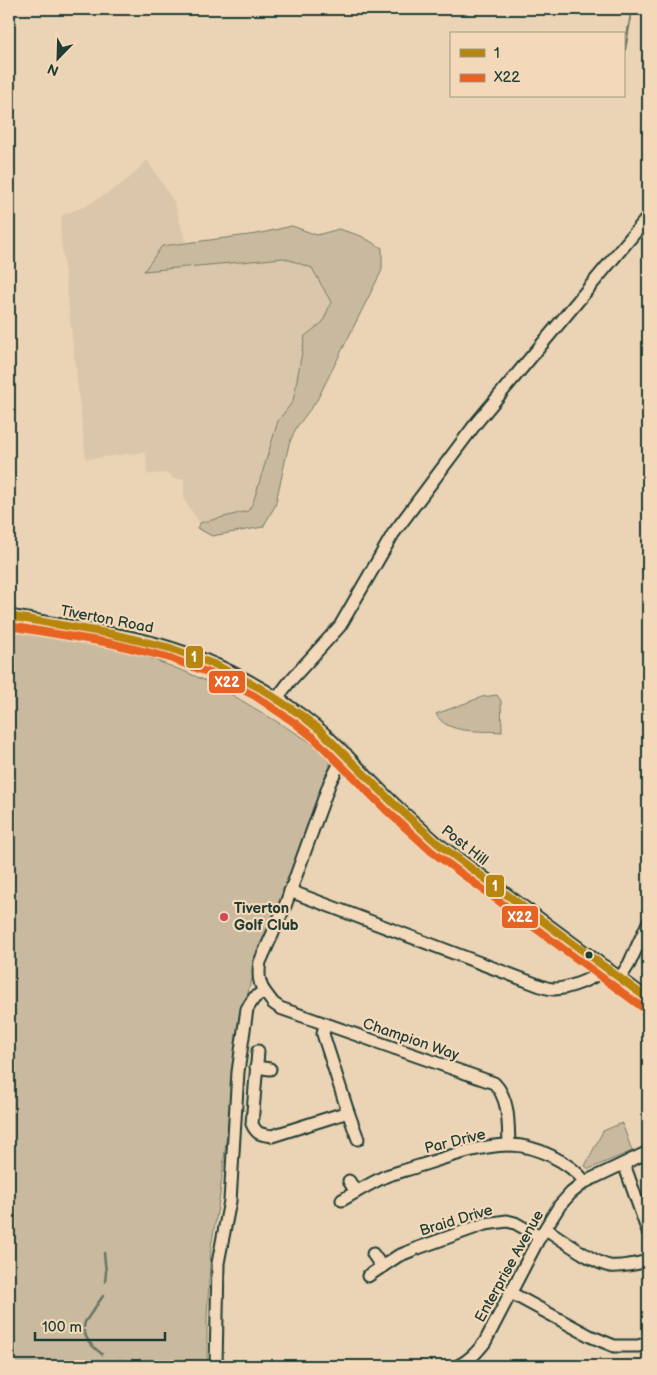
<svg xmlns="http://www.w3.org/2000/svg" width="657" height="1375" viewBox="0 0 657 1375" font-family="'Balsamiq Sans',sans-serif">
  <style>
    .built { fill: #dac6aa }
    .green { fill: #c9ba9f; stroke: #747c6a }
    .lines { fill: none; stroke-linecap: round; stroke-linejoin: round }
    .stream { stroke: #6a7464; stroke-width: 2.5 }
    .minor-casing { stroke: #1f3d34; stroke-width: 15 }
    .minor { stroke: #f3d9ba; stroke-width: 11 }
    .bus-1-casing { stroke: #f3d9ba; stroke-width: 11 }
    .bus-2-casing { stroke: #f3d9ba; stroke-width: 11 }
    .bus-1 { stroke: #b68610; stroke-width: 8 }
    .bus-2 { stroke: #e76323; stroke-width: 8 }
    .poi-dot { fill: #d1495b; stroke: #f3d9ba; stroke-width: 2 }
    .bus-dot { fill: #1f3d34; stroke: #f3d9ba; stroke-width: 2 }
    .labels { text-anchor: middle; stroke-width: 4.5; stroke-linejoin: round; paint-order: stroke }
    .street-label { font-size: 15px; fill: #1f3d34; stroke: #f3d9ba }
    .poi-label { font-size: 15px; font-weight: bold; fill: #1f3d34; stroke: #f3d9ba; text-anchor: start }
    .line-badge { stroke: #f3d9ba; stroke-width: 2 }
    .badge-label { font-size: 14px; text-anchor: middle; font-weight: bold; fill: #fff }
  </style>
  <rect width="100%" height="100%" fill="#ebd3b5"/>
  <filter id="ink" filterUnits="userSpaceOnUse"><feTurbulence type="fractalNoise" baseFrequency=".02" numOctaves="2"/><feDisplacementMap in="SourceGraphic" scale="10" xChannelSelector="R" yChannelSelector="G"/><feConvolveMatrix kernelMatrix="1 2 1 2 8 2 1 2 1" color-interpolation-filters="sRGB"/></filter>
  <g filter="url(#ink)">
    <polygon class="built" points="147,160 174,202 186,242 162,246 145,271 284,258 312,268 331,302 323,322 305,336 293,401 278,421 253,503 248,511 200,523 184,500 184,479 173,479 170,473 147,474 146,452 86,459 60,229 62,215 86,206 119,186 132,176"/>
    <g class="green">
      <polygon points="292,226 317,235 339,229 361,236 382,248 382,270 317,400 296,428 289,444 275,506 263,527 212,536 197,528 200,523 248,511 253,503 278,421 293,401 305,336 323,322 331,302 312,268 284,258 144,271 162,246 257,234"/>
      <polygon points="9,626 65,636 131,651 186,672 219,687 309,741 330,760 330,772 282,898 270,936 260,956 249,988 243,1015 236,1051 220,1195 211,1247 207,1317 207,1366 9,1366"/>
      <path d="M497,695l4,6 1,31c-21,-2 -55,3 -66,-18l46,-17z"/>
      <polygon points="622,1123 632,1151 589,1169 585,1166 603,1131"/>
    </g>
    <g class="lines">
      <g class="stream">
        <polyline points="623,60 632,9"/>
        <polyline points="104,1253 106,1272 105,1282"/>
        <polyline points="84,1327 85,1322 103,1296"/>
        <path d="M84,1331c3,11 9,16 18,23"/>
        <polyline points="120,1360 122,1366"/>
        <polyline points="137,1366 143,1361 150,1363 156,1366"/>
      </g>
      <g class="minor-casing">
        <g id="minor">
          <path d="M9,616c46,8 92,14 137,25 64,16 124,47 174,89 21,18 39,39 59,59 18,19 38,36 58,54l211,156"/>
          <polyline points="277,698 290,681 340,626 393,534 477,422 648,217"/>
          <path d="M290,891l248,94c5,2 10,4 16,4 14,0 43,-11 52,-22"/>
          <polyline points="620,978 629,964 648,923"/>
          <path d="M264,991l9,12 7,5 214,75c16,16 14,42 15,62"/>
          <path d="M258,1051l-6,73c5,11 9,10 20,12l76,-24 -25,-78 2,-10"/>
          <polyline points="256,1067 270,1069"/>
          <polyline points="348,1112 358,1139"/>
          <polyline points="624,1164 648,1232"/>
          <polyline points="349,1181 356,1192"/>
          <path d="M342,1200c14,-8 29,-17 44,-24 12,-4 24,-7 36,-11 28,-9 56,-19 86,-20 26,-1 62,17 77,37"/>
          <path d="M546,1229c14,9 49,35 64,37 13,1 26,-2 38,-5"/>
          <polyline points="373,1254 382,1267"/>
          <polyline points="368,1276 398,1256 418,1248 485,1224 507,1221 515,1223 540,1237"/>
          <polyline points="511,1293 590,1336 614,1346 638,1346 648,1343"/>
          <path d="M216,1366l2,-103 12,-62 8,-129 9,-63 7,-11 10,-7c-6,-9 -6,-18 -4,-29l25,-56 45,-124 12,-23 4,-5"/>
          <path d="M458,1366c12,-6 19,-14 27,-24l53,-102 22,-35 11,-12 14,-11 63,-30"/>
        </g>
      </g>
      <use href="#minor" class="minor"/>
      <g class="bus-1-casing">
        <polyline id="bus-1" points="9,616 112,634 170,648 216,665 260,688 301,715 320,730 393,803 437,843 648,999"/>
      </g>
      <g class="bus-2-casing">
        <polyline id="bus-2" points="9,626 110,643 167,657 212,674 255,696 295,723 314,738 386,810 431,851 642,1007"/>
      </g>
      <use href="#bus-1" class="bus-1"/>
      <use href="#bus-2" class="bus-2"/>
    </g>
  </g>
  <circle class="poi-dot" cx="224" cy="917" r="5"/>
  <circle class="bus-dot" cx="589" cy="955" r="4.5"/>
  <g class="labels">
    <g class="street-label">
      <text transform="translate(107 619) rotate(11)" y="5">Tiverton Road</text>
      <text transform="translate(465 845) rotate(38)" y="5">Post Hill</text>
      <text transform="translate(411 1039) rotate(19)" y="5">Champion Way</text>
      <text transform="translate(455 1141) rotate(-14)" y="5">Par Drive</text>
      <text transform="translate(456 1220) rotate(-17)" y="5">Braid Drive</text>
      <text transform="translate(509 1266) rotate(-61)" y="5">Enterprise Avenue</text>
    </g>
    <g class="poi-label">
      <text x="234" y="913">Tiverton<tspan x="234" dy="17">Golf Club</tspan></text>
    </g>
  </g>
  <g class="line-badge">
    <rect x="185" y="645" width="19" height="24" rx="5" fill="#b68610"/>
    <rect x="208" y="670" width="38" height="24" rx="5" fill="#e76323"/>
    <rect x="485" y="874" width="20" height="24" rx="5" fill="#b68610"/>
    <rect x="501" y="905" width="38" height="24" rx="5" fill="#e76323"/>
  </g>
  <g class="badge-label">
    <text x="194" y="662">1</text>
    <text x="227" y="687">X22</text>
    <text x="495" y="891">1</text>
    <text x="520" y="922">X22</text>
  </g>
  <rect width="657" height="1375" fill="none" stroke="#f3d9ba" stroke-width="30"/>
  <rect x="15" y="15" width="627" height="1345" fill="none" stroke="#1f3d34" stroke-width="2" filter="url(#ink)"/>
  <rect x="450" y="32" width="175" height="65" fill="#f3d9ba" stroke="#9e9b84"/>
  <rect x="460" y="49" width="25" height="8" fill="#b68610" stroke="#9e9b84"/>
  <text x="494" y="58" font-size="15" fill="#1f3d34">1</text>
  <rect x="460" y="74" width="25" height="8" fill="#e76323" stroke="#9e9b84"/>
  <text x="494" y="82" font-size="15" fill="#1f3d34">X22</text>
  <g transform="translate(58 58) rotate(203)" stroke="#f3d9ba" stroke-width="4" paint-order="stroke">
  <path d="M0-4L9 19L0 12L-9 19Z" fill="#1f3d34"/>
  <text y="-8" font-size="14" font-weight="bold" text-anchor="middle" fill="#1f3d34">N</text>
  </g>
  <path d="M35 1332v8h130v-8" fill="none" stroke="#1f3d34" stroke-width="2.5"/>
  <text x="42" y="1332" font-size="15" fill="#1f3d34" stroke="#f3d9ba" stroke-width="4" paint-order="stroke">100 m</text>
</svg>
